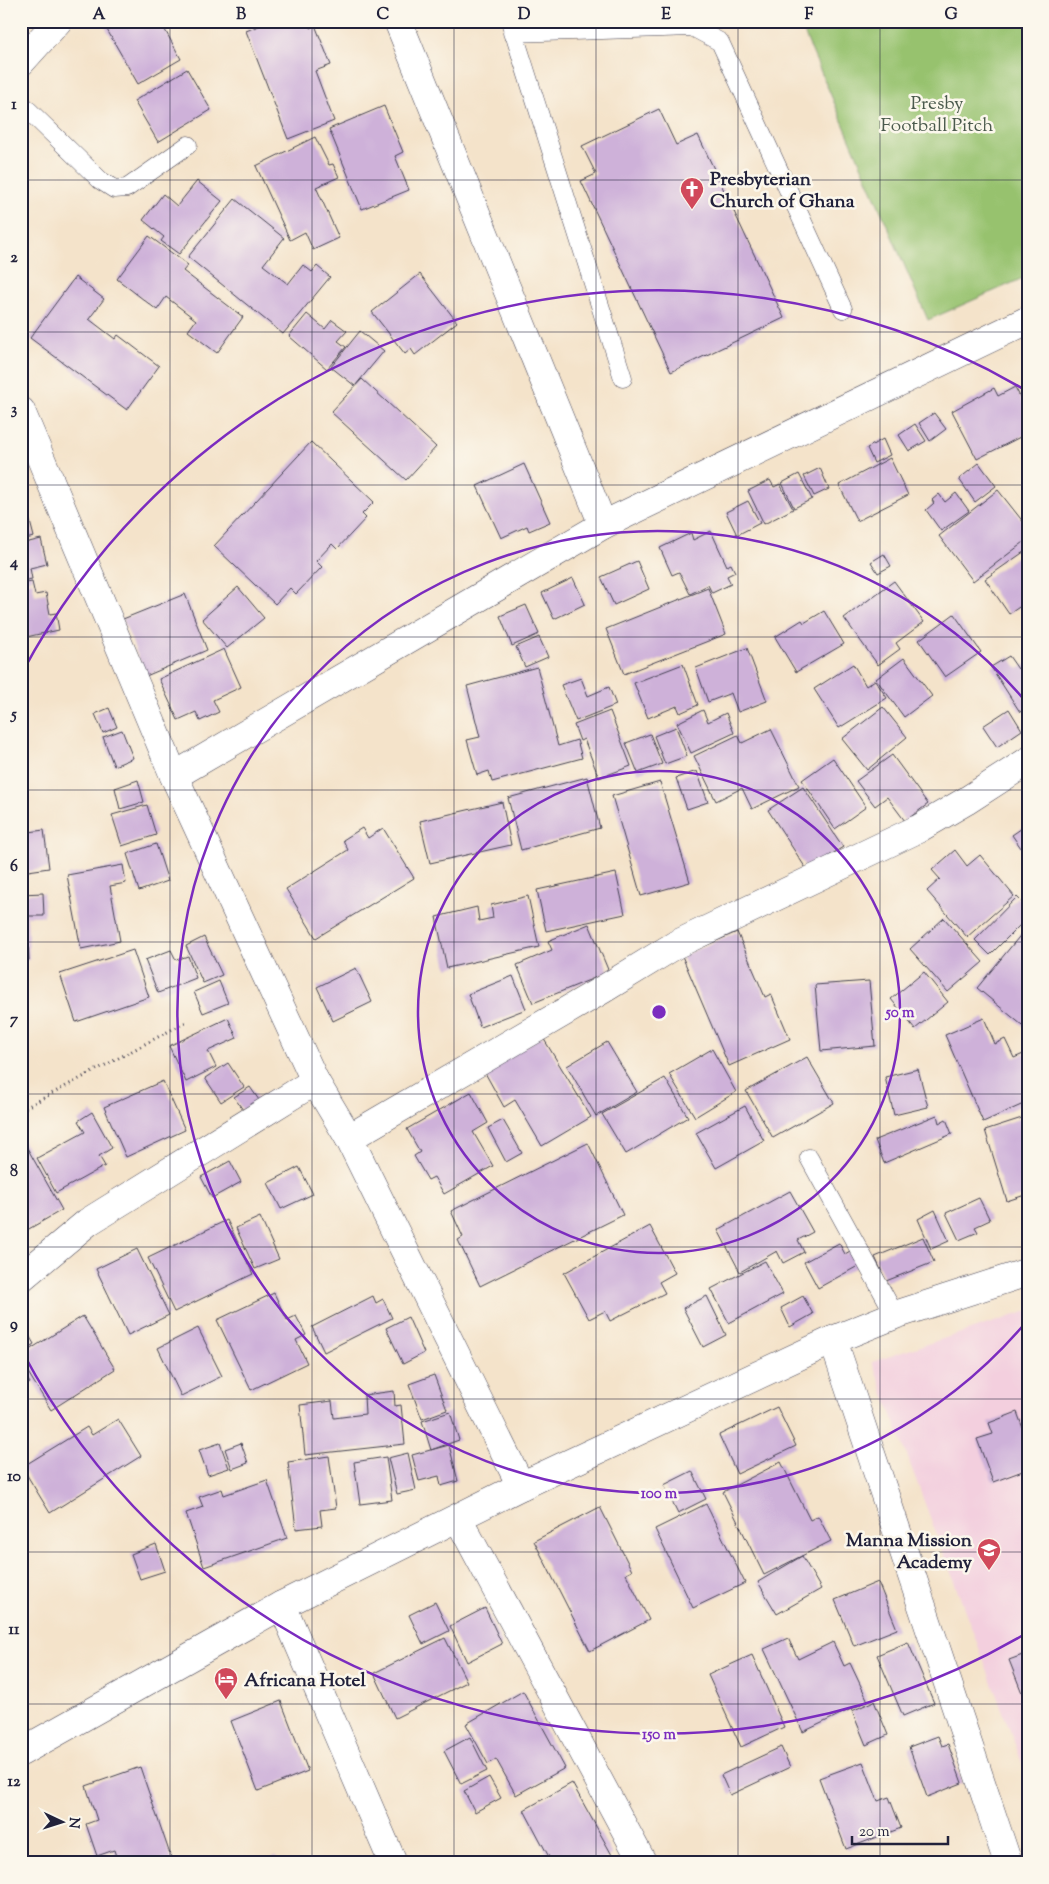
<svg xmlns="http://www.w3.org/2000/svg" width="1049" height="1884" viewBox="0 0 1049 1884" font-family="'Sorts Mill Goudy',serif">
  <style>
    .built { fill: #f3cfde }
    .green { fill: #97c26e; stroke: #5c7254 }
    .building { fill: #ceb1d9 }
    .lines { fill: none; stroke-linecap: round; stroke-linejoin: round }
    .lane-casing { stroke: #423f50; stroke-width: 19 }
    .street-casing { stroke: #423f50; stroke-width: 29 }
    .path { stroke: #423f50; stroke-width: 3; stroke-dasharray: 1 4; stroke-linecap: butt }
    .lane { stroke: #fff; stroke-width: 18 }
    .street { stroke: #fff; stroke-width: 28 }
    .grid { fill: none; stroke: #22223b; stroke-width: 1; stroke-opacity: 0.55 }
    .ring { fill: none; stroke: #7b2cbf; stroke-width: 2.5 }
    .labels { text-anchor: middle; stroke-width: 5; stroke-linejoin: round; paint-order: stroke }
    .park-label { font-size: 19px; fill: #4b5a4d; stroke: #fbf7ec }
    .poi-label { font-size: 19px; font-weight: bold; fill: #22223b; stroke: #fbf7ec; text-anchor: start }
    .centre { fill: #7b2cbf; stroke: #fbf7ec; stroke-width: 2.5 }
    .ring-label { font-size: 15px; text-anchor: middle; font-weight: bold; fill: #7b2cbf; stroke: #fbf7ec; stroke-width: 5; stroke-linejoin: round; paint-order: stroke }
    .neatline { fill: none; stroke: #22223b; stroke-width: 2 }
    .grid-label { font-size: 16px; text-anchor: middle; font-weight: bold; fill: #22223b }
  </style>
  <rect width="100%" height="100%" fill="#fbf7ec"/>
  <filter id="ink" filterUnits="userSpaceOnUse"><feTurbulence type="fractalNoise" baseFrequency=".02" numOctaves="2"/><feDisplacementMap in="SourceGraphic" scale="10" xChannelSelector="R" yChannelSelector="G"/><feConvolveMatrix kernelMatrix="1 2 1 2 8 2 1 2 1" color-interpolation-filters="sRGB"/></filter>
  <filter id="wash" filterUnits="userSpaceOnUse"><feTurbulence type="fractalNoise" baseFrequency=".0096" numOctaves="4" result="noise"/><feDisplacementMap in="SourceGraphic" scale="20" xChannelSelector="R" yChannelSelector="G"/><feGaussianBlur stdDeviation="1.12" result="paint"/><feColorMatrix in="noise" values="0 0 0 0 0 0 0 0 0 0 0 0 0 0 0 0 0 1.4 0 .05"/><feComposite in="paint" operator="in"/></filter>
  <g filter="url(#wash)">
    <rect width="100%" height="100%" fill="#f4e3ca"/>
    <polygon class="built" points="1028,1311 1028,1779 872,1362"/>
    <polygon class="green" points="799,21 1028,21 1028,276 928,320"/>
    <g id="blocks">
      <g class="building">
        <polygon points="102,21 160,21 181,59 138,84"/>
        <polygon points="271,21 308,21 310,28 315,25 331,65 315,71 334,121 288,139 246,31"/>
        <polygon points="187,69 211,110 158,142 134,101"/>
        <polygon points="384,106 403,152 395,156 409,190 362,209 329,129"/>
        <polygon points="659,109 676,145 698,135 784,318 671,372 581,181 596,174 582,146"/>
        <polygon points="315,137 329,165 333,164 339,177 316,187 339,238 313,250 305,232 290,240 256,166"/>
        <polygon points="197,181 222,201 179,254 161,241 164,237 143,220 163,194 177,206"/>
        <polygon points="235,199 284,238 263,265 288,284 303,265 312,272 317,266 330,277 283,334 188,257"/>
        <polygon points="149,236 188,265 183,271 243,317 217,353 188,331 196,320 166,297 157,310 117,279"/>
        <polygon points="420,274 457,322 415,355 411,349 405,354 372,312"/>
        <polygon points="75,277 104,299 89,319 115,339 118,335 159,366 127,410 30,338"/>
        <polygon points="307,314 325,329 332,320 347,331 338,341 346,347 327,369 289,336"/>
        <polygon points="360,331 384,351 355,386 331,367"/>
        <polygon points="362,379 436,447 406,480 331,412"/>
        <polygon points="1015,387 1028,412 1028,433 977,459 952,411 994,388 998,396"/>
        <polygon points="934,413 946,429 930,441 919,423"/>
        <polygon points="915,424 926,441 909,451 899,435"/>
        <polygon points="883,439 890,455 874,463 867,448"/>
        <polygon points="311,442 374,502 362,514 366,518 337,549 332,544 316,561 322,567 296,594 290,588 275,604 214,546"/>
        <polygon points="890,458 908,495 857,521 839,485"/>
        <polygon points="979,463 996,486 975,502 959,479"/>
        <polygon points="524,464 550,522 529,531 527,526 501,538 477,486"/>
        <polygon points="820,468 829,489 814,496 804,476"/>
        <polygon points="799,474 812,499 794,508 782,483"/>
        <polygon points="770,480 774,487 780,484 793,509 764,524 748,491"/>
        <polygon points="998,490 1028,528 1028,539 973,581 939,536"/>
        <polygon points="956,493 969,511 941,531 926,510 934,503 932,500 939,494 945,502"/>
        <polygon points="748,501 760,523 737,535 726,512"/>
        <polygon points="26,506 34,537 21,540 21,507"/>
        <polygon points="711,531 727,566 731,564 735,572 727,576 731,584 712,593 708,585 690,594 679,572 672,575 660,548 691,533 693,540"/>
        <polygon points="41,539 47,564 30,568 32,579 21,581 21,544"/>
        <polygon points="1028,549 1028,601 1009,614 985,579"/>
        <polygon points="884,554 891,566 878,573 871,562"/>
        <polygon points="637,561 649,589 614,605 601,577"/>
        <polygon points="573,578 585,604 554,619 542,593"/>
        <polygon points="894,581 924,622 896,643 900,649 878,665 844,618"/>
        <polygon points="32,582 35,595 46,593 50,614 56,613 59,630 21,638 21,584"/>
        <polygon points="238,587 264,618 227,648 202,619"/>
        <polygon points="708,588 726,634 624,674 606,629"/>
        <polygon points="185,594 207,650 146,676 123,619"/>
        <polygon points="526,605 539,634 512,646 500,616"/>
        <polygon points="824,611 844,644 796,672 775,637 802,620 804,623"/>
        <polygon points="954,614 981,652 945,677 919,640"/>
        <polygon points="539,637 548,657 525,667 516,647"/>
        <polygon points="747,648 767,701 738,712 731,693 708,702 696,668"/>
        <polygon points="224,649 241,687 213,700 219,712 200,721 196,712 178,720 159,679"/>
        <polygon points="1009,656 1018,669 1028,663 1028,707 1020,712 991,667"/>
        <polygon points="904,658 932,696 904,717 876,679"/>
        <polygon points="683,664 698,705 680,713 677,706 648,718 634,683"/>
        <polygon points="853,664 866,686 875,680 887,698 839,728 814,689"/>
        <polygon points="537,667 558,746 577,740 582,758 492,782 489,771 477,775 467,740 480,737 467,686"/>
        <polygon points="581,678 588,696 609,687 616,705 576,721 561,685"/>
        <polygon points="883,707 907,737 867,770 842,739"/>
        <polygon points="109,708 117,727 103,733 95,714"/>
        <polygon points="1009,709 1022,730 997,747 983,726"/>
        <polygon points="703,710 708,722 726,713 734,733 691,753 677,723"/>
        <polygon points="610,711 631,766 599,778 584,739 580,741 574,725"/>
        <polygon points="676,727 687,756 665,764 654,736"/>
        <polygon points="771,729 799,786 752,809 742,788 716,801 694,756 738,735 742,743"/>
        <polygon points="122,730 133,758 114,766 103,737"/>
        <polygon points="650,734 662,764 638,773 626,743"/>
        <polygon points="892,755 928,804 905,821 887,797 875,806 856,781"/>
        <polygon points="833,758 866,807 835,829 802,780"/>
        <polygon points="697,771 708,802 687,809 676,778"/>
        <polygon points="587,777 600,828 521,850 508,798"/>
        <polygon points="138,780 144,802 120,809 115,788"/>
        <polygon points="660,782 690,882 641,896 612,796"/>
        <polygon points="803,787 843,847 807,870 768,810"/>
        <polygon points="502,802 511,845 430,863 420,821"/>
        <polygon points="147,805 156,835 122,846 112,815"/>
        <polygon points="1028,824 1028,858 1012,835"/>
        <polygon points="362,828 368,838 383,828 414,878 316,938 286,889 348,850 343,840"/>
        <polygon points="44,830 49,868 21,872 21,833"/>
        <polygon points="156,844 168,881 139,891 127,854"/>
        <polygon points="955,850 967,866 980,855 1014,896 967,937 927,891 940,879 932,870"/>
        <polygon points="123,865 126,883 110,886 120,941 81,949 67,875"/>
        <polygon points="616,873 625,914 546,931 537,890"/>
        <polygon points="43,893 44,916 27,916 29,960 21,961 21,894"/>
        <polygon points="528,896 539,947 447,968 436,917 477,907 479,921 493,918 491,905"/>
        <polygon points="1017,897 1028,908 1028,917 990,955 975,940"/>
        <polygon points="944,918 983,962 948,992 910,949"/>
        <polygon points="589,924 609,972 533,1003 517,965 552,950 548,941"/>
        <polygon points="1028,926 1028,1030 977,988"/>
        <polygon points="737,932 765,997 771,994 790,1039 729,1066 682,956"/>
        <polygon points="204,937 222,975 203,983 186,946"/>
        <polygon points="133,950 149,997 76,1022 60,974"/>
        <polygon points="171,950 176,960 188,956 196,978 158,993 145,960"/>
        <polygon points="356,968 372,1002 333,1021 317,987"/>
        <polygon points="924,972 948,1002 915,1029 891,999"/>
        <polygon points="513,976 526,1009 480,1027 468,994"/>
        <polygon points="219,981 228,1003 203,1013 194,992"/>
        <polygon points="869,981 875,1046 821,1051 815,985"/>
        <polygon points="228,1018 237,1038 208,1051 216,1067 186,1082 169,1046"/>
        <polygon points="984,1018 995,1044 1005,1039 1014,1058 1028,1052 1028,1102 983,1122 945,1035"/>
        <polygon points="542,1036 591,1117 542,1146 515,1100 504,1107 484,1071"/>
        <polygon points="607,1042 637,1092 596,1116 567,1066"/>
        <polygon points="712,1049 736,1092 695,1117 669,1074"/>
        <polygon points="807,1057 834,1103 773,1138 746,1091"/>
        <polygon points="228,1063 244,1087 221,1102 205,1078"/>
        <polygon points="918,1069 928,1107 894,1115 885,1077"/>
        <polygon points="665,1078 688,1117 626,1154 602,1114"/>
        <polygon points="163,1081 185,1130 126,1157 104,1107"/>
        <polygon points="250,1087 259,1100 243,1110 234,1097"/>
        <polygon points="471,1092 488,1123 473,1132 493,1166 444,1194 434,1177 428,1180 414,1156 420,1152 407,1129"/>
        <polygon points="745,1106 764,1141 716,1168 696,1133"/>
        <polygon points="92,1112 112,1148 99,1156 105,1166 56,1193 37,1158 85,1132 78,1121"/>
        <polygon points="937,1115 939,1123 946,1119 952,1134 884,1163 875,1140"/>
        <polygon points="1028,1116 1028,1194 1007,1201 985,1130"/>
        <polygon points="503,1120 522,1153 506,1162 488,1128"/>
        <polygon points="21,1137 62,1210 27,1230 21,1219"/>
        <polygon points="588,1143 623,1215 480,1286 458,1240 463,1237 451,1211"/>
        <polygon points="230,1161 241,1182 212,1198 201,1177"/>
        <polygon points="299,1167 313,1194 281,1209 268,1183"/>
        <polygon points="790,1191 813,1232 798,1240 804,1252 783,1263 777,1251 740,1272 718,1230"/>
        <polygon points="979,1198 990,1220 975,1227 978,1232 959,1240 946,1213"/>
        <polygon points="935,1210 949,1241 931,1249 918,1219"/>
        <polygon points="260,1217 279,1259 255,1269 236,1228"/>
        <polygon points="227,1220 253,1274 174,1312 148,1258"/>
        <polygon points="650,1226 675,1273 659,1282 665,1293 610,1321 605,1311 589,1319 564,1273"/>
        <polygon points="923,1237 934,1262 886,1281 875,1257"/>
        <polygon points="839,1243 845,1254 850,1251 858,1266 818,1288 804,1262"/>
        <polygon points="137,1249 169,1315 128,1335 96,1269"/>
        <polygon points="765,1261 783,1294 729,1323 711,1289"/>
        <polygon points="274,1293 287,1320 296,1316 306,1335 296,1340 307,1363 251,1390 217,1320"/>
        <polygon points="373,1296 376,1303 383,1299 392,1318 324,1352 312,1327"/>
        <polygon points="707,1296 726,1335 703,1347 683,1308"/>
        <polygon points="803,1296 813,1314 790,1327 781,1308"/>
        <polygon points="83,1316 115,1369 51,1410 21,1361 21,1355"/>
        <polygon points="408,1317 424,1353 403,1364 386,1328"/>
        <polygon points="21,1322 34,1344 21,1352"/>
        <polygon points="198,1328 222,1376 181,1396 158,1348"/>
        <polygon points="21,1369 30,1383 21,1389"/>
        <polygon points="434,1375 447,1410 422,1419 409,1384"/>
        <polygon points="394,1391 395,1406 401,1405 405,1444 305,1455 300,1405 332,1401 334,1418 365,1414 364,1395"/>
        <polygon points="777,1407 796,1446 737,1474 719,1435"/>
        <polygon points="450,1412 459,1440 431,1450 422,1421"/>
        <polygon points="1017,1412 1028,1442 1028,1469 993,1482 977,1439 993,1434 989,1423"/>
        <polygon points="118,1419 141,1456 50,1513 22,1467 87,1427 92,1435"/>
        <polygon points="220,1443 229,1468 208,1475 199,1450"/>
        <polygon points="241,1443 248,1463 232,1469 225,1449"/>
        <polygon points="449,1445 458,1481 441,1486 439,1476 419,1481 412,1455"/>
        <polygon points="408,1453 416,1490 397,1494 388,1458"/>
        <polygon points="329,1456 336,1508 320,1510 322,1526 296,1529 288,1462"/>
        <polygon points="386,1457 392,1500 360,1504 354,1462"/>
        <polygon points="781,1462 810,1520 818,1516 831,1541 764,1575 723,1492"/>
        <polygon points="692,1471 706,1499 678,1513 664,1485"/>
        <polygon points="267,1480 287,1538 204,1567 186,1513 203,1507 199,1497 222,1489 224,1495"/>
        <polygon points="706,1504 745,1583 693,1608 655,1529"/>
        <polygon points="600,1507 632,1571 626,1574 649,1620 590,1651 534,1541"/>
        <polygon points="156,1544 165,1571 140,1579 131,1554"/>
        <polygon points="802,1556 821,1589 777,1614 758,1582"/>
        <polygon points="878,1582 897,1629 854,1646 835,1600"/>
        <polygon points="435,1602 449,1631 423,1644 409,1615"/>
        <polygon points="485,1608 502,1644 467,1662 450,1626"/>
        <polygon points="445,1638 467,1682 395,1718 374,1673"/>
        <polygon points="788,1638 798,1659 833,1642 844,1666 850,1663 868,1701 803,1732 764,1649"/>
        <polygon points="908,1642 934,1703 903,1716 877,1655"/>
        <polygon points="1028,1653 1028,1708 1009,1660"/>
        <polygon points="752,1655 784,1727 741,1747 708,1675"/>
        <polygon points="523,1691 565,1768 516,1795 496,1759 488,1764 466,1724"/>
        <polygon points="281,1701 308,1771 258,1791 231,1721"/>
        <polygon points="874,1701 888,1735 866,1745 852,1711"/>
        <polygon points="938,1736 942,1746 948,1744 962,1783 927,1797 909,1747"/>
        <polygon points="470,1737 487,1771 461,1784 444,1751"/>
        <polygon points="781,1747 790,1767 730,1795 721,1775"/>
        <polygon points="863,1762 878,1801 889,1797 901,1828 846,1849 819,1778"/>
        <polygon points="140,1767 173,1863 118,1863 114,1850 97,1856 86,1824 97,1820 86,1786"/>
        <polygon points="489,1777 501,1798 475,1812 464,1791"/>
        <polygon points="572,1783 612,1855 598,1863 545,1863 544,1860 549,1857 524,1810"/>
        <polygon points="276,1856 279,1863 262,1863"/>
        <polygon points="832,1858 833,1863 818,1863 818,1862"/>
      </g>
    </g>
  </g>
  <g filter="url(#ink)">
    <use href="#blocks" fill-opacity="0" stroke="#423f50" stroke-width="1"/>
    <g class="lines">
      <g class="lane-casing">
        <g id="lane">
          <polyline points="510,21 623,378"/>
          <polyline points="512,33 692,27 720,42 843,309"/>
          <polyline points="21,103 100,180 114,189 127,188 188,145"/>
          <polyline points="809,1158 895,1315"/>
        </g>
      </g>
      <g class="street-casing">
        <g id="street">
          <polyline points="398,21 603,525 1028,320"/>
          <polyline points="21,62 58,21"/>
          <polyline points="21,411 174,776 315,1081 349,1138 521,1486"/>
          <polyline points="174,776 603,525"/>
          <polyline points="349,1138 602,990 677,944 918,829 966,801 1028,761"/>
          <polyline points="21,1278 88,1222 315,1081"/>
          <polyline points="833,1340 1008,1863"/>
          <polyline points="458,1518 643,1863"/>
          <polyline points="282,1605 393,1863"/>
          <polyline points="21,1752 282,1605 521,1486 833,1340 895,1315 1028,1272"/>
        </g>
      </g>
      <polyline class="path" points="21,1110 188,1021"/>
      <use href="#lane" class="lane"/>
      <use href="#street" class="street"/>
    </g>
  </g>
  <path class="grid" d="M170,21v1842M312,21v1842M454,21v1842M596,21v1842M738,21v1842M880,21v1842M21,180h1007M21,332h1007M21,485h1007M21,637h1007M21,790h1007M21,942h1007M21,1094h1007M21,1247h1007M21,1399h1007M21,1552h1007M21,1704h1007"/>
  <g class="ring">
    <circle cx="659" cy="1012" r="241"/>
    <path d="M1027 1321A481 481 0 1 1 1027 703"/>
    <path d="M1025 1634A722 722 0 0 1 22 1351M22 673A722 722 0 0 1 1025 390"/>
  </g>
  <defs>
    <g id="church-pin" transform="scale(1.25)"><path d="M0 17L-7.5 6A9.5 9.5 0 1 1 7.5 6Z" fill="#d1495b" stroke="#fbf7ec"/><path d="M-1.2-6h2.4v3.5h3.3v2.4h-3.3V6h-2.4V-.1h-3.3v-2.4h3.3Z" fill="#fff"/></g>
    <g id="school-pin" transform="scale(1.25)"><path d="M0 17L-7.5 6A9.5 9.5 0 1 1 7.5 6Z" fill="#d1495b" stroke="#fbf7ec"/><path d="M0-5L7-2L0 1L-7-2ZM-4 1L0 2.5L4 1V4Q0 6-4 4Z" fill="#fff"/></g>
    <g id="hotel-pin" transform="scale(1.25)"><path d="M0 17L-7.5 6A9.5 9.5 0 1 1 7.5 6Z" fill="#d1495b" stroke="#fbf7ec"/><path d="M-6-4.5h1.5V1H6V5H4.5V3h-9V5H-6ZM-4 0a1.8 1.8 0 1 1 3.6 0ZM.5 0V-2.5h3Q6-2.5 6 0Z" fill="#fff"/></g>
  </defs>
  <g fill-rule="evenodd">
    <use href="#church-pin" x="692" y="189"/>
    <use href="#school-pin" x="989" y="1550"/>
    <use href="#hotel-pin" x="226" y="1679"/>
  </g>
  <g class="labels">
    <g class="park-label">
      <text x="937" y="109">Presby<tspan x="937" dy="22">Football Pitch</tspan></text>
    </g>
    <g class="poi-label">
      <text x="710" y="185">Presbyterian<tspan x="710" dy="22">Church of Ghana</tspan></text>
      <text x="972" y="1546" text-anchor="end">Manna Mission<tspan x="972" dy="22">Academy</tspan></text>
      <text x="244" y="1686">Africana Hotel</text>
    </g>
  </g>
  <circle cx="659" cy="1012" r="8" class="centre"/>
  <g class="ring-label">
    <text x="900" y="1017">50 m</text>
    <text x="659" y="1498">100 m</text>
    <text x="659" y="1739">150 m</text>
  </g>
  <rect width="1049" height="1884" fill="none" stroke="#fbf7ec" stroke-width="55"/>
  <g transform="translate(62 1822) rotate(94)" stroke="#fbf7ec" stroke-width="4" paint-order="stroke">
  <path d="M0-4L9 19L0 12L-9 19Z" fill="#22223b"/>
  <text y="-8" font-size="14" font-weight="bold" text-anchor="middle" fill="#22223b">N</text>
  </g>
  <path d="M852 1836v8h96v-8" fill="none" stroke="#22223b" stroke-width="2.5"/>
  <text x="859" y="1836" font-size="15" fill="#22223b" stroke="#fbf7ec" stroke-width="4" paint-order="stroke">20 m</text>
  <rect x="28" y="28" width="994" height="1828" class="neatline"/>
  <g class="grid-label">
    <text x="99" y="19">A</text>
    <text x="241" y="19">B</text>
    <text x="383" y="19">C</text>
    <text x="524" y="19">D</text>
    <text x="666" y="19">E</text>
    <text x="809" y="19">F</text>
    <text x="951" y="19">G</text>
    <text x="14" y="109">1</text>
    <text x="14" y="262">2</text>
    <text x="14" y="414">3</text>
    <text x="14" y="567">4</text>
    <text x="14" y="719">5</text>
    <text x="14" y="871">6</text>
    <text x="14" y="1024">7</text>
    <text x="14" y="1176">8</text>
    <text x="14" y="1329">9</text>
    <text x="14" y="1481">10</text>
    <text x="14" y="1634">11</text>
    <text x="14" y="1786">12</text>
  </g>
</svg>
